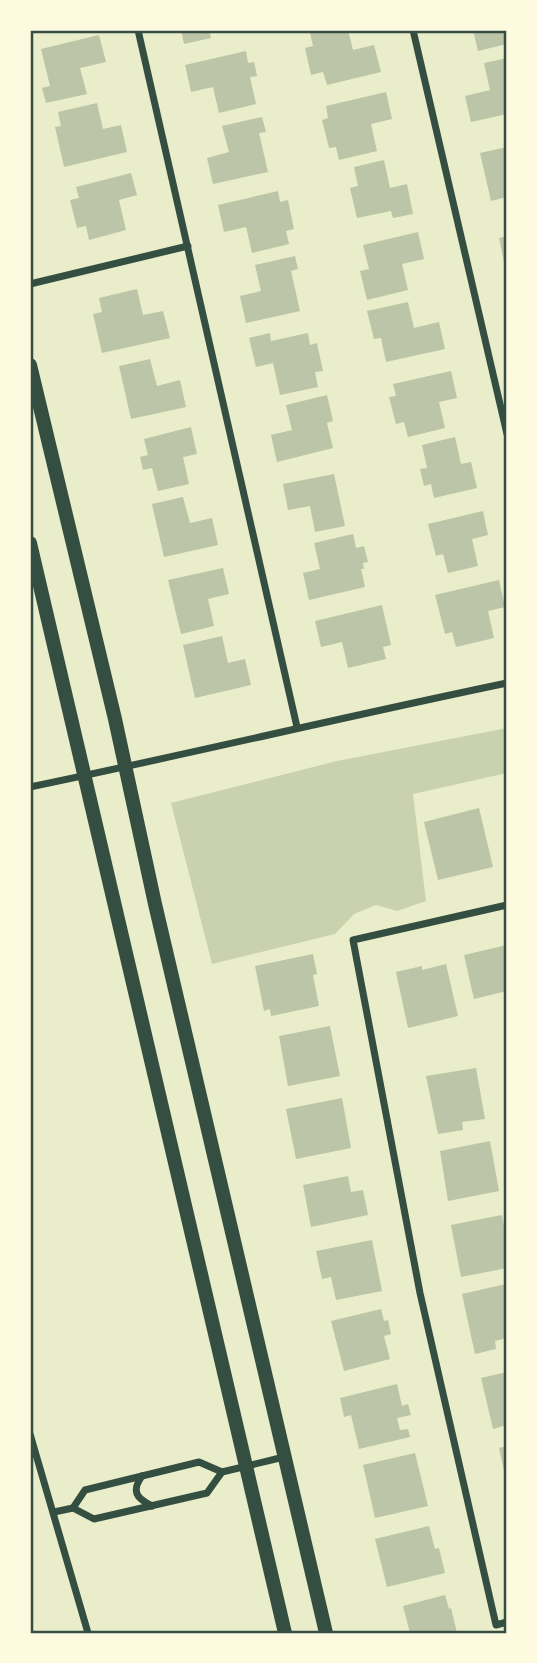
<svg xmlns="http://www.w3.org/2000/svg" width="537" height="1663" viewBox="0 0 537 1663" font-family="'Asap Condensed',sans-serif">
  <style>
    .green { fill: #cad2ad }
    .building { fill: #bcc5a7 }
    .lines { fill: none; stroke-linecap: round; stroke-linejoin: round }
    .minor { stroke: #344e41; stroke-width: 7 }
    .secondary { stroke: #344e41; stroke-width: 14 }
    .neatline { fill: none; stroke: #344e41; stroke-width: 2.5 }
  </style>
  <rect width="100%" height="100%" fill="#e9edc9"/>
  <polygon class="green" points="507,728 507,773 413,794 426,901 397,911 376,905 354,914 335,934 212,964 171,803 337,761"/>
  <g class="building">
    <polygon points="181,30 209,30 211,38 184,44"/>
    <polygon points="321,30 348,30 353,50 374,45 381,72 327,85 323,72 311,75 305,48 313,46 310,33"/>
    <polygon points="473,30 507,30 507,44 478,51"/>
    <polygon points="99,35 106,62 80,68 87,94 46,103 42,88 50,86 41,49"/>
    <polygon points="246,51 248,63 254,62 257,76 250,77 256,104 219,113 213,87 191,92 185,65"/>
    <polygon points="507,58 507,114 471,122 465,96 490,90 484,63"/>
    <polygon points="386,92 392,119 371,124 377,151 339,160 336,147 329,148 322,120 328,118 326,106"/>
    <polygon points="97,103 103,129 121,125 127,152 64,167 55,127 61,126 58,112"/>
    <polygon points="262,117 266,132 259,133 268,172 213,184 207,158 229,152 222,126"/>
    <polygon points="507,147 507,197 491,201 480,153"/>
    <polygon points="384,160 390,188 407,184 413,214 393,218 391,211 357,218 350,188 358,186 354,167"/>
    <polygon points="131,173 137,195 119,200 126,230 89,240 86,226 77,228 70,200 79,198 76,187"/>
    <polygon points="278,191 280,202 288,200 294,229 286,231 289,244 252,253 246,227 224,232 218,205"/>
    <polygon points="418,232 424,259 402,264 408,290 367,300 360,271 369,269 363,245"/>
    <polygon points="507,236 507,262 504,262 499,238"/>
    <polygon points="295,256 298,269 291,271 300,311 246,323 240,296 261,291 255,265"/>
    <polygon points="137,289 143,315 163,311 170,338 102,353 93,314 102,312 99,298"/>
    <polygon points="408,302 414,328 439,322 445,349 386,362 381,338 374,339 367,311"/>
    <polygon points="270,333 271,341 308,333 310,345 317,343 323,371 315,372 318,387 280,395 273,363 256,367 249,338"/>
    <polygon points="150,359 157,386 180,380 186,407 131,419 119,366"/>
    <polygon points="451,371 457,398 439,402 445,428 408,437 404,422 396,424 389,397 396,396 393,384"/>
    <polygon points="327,395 333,421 327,423 333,448 277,462 271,435 292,430 286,405"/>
    <polygon points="191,427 197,454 183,457 189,484 158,491 152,468 143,470 140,457 148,455 144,439"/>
    <polygon points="455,437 461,464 471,462 477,488 434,498 431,484 424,486 420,469 427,468 422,445"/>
    <polygon points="334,474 345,526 315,532 310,506 288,510 283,484"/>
    <polygon points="183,497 190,523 212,518 218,545 164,557 152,504"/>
    <polygon points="483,511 488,535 472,539 478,566 448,573 443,554 436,556 428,524"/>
    <polygon points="353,534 356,548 364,546 368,562 363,563 364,569 361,569 365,587 309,600 303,573 320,569 314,543"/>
    <polygon points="223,568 229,594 208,599 214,626 181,634 168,580"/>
    <polygon points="499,580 505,607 488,611 494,638 456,647 452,632 445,634 435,595"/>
    <polygon points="382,605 391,645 383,647 386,659 348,668 342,642 321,647 315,621"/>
    <polygon points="222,636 228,663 245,659 251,685 195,698 183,645"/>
    <polygon points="479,808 493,867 438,880 424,822"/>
    <polygon points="507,945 507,991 474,999 464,955"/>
    <polygon points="313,954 317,974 313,975 319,1006 271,1016 270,1009 264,1011 255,966"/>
    <polygon points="446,964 458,1016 408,1028 396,972 422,966 422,970"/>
    <polygon points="330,1026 340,1076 288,1086 279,1036"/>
    <polygon points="476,1068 485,1119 462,1122 463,1130 438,1134 426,1076"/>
    <polygon points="342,1098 351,1148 296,1159 286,1109"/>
    <polygon points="490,1141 499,1191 448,1201 440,1151"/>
    <polygon points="348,1176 351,1192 363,1190 368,1215 311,1227 303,1185"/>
    <polygon points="502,1215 507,1243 507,1268 461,1277 451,1225"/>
    <polygon points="372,1240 382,1291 336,1300 331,1277 322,1279 316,1251"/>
    <polygon points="506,1284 507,1338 495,1341 496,1349 475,1354 462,1294"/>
    <polygon points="381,1309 384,1321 388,1320 391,1334 384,1336 390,1359 344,1371 331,1321"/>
    <polygon points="507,1372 507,1425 493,1429 481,1378"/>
    <polygon points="397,1384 402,1406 408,1404 411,1415 397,1418 400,1430 408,1429 410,1437 359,1449 351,1415 344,1417 340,1398"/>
    <polygon points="507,1446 507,1479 506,1480 499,1448"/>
    <polygon points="415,1453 428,1506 375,1518 363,1465"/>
    <polygon points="429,1526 435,1549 439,1548 445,1573 387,1587 375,1539"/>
    <polygon points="445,1595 449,1609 451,1608 457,1633 410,1633 403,1606"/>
  </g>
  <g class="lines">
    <g class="minor">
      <polyline points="138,30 297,727"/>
      <polyline points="413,30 507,434"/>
      <polyline points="30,284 188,246"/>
      <path d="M30,787c159,-33 318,-71 477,-104"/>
      <polyline points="507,905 353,940 420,1293 496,1625 507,1622"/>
      <polyline points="30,1434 88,1633"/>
      <path d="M142,1476c-11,15 -6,22 10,30"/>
      <polyline points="73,1508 85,1490 199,1462 222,1472 284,1457"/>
      <polyline points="54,1512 73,1508 94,1519 207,1493 222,1472"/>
    </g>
    <g class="secondary">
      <polyline points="30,365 115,719 155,904 326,1633"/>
      <polyline points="30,543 285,1633"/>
    </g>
  </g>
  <rect width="537" height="1663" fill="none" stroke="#fefae0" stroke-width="63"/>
  <rect x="32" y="32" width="473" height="1600" class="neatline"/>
</svg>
